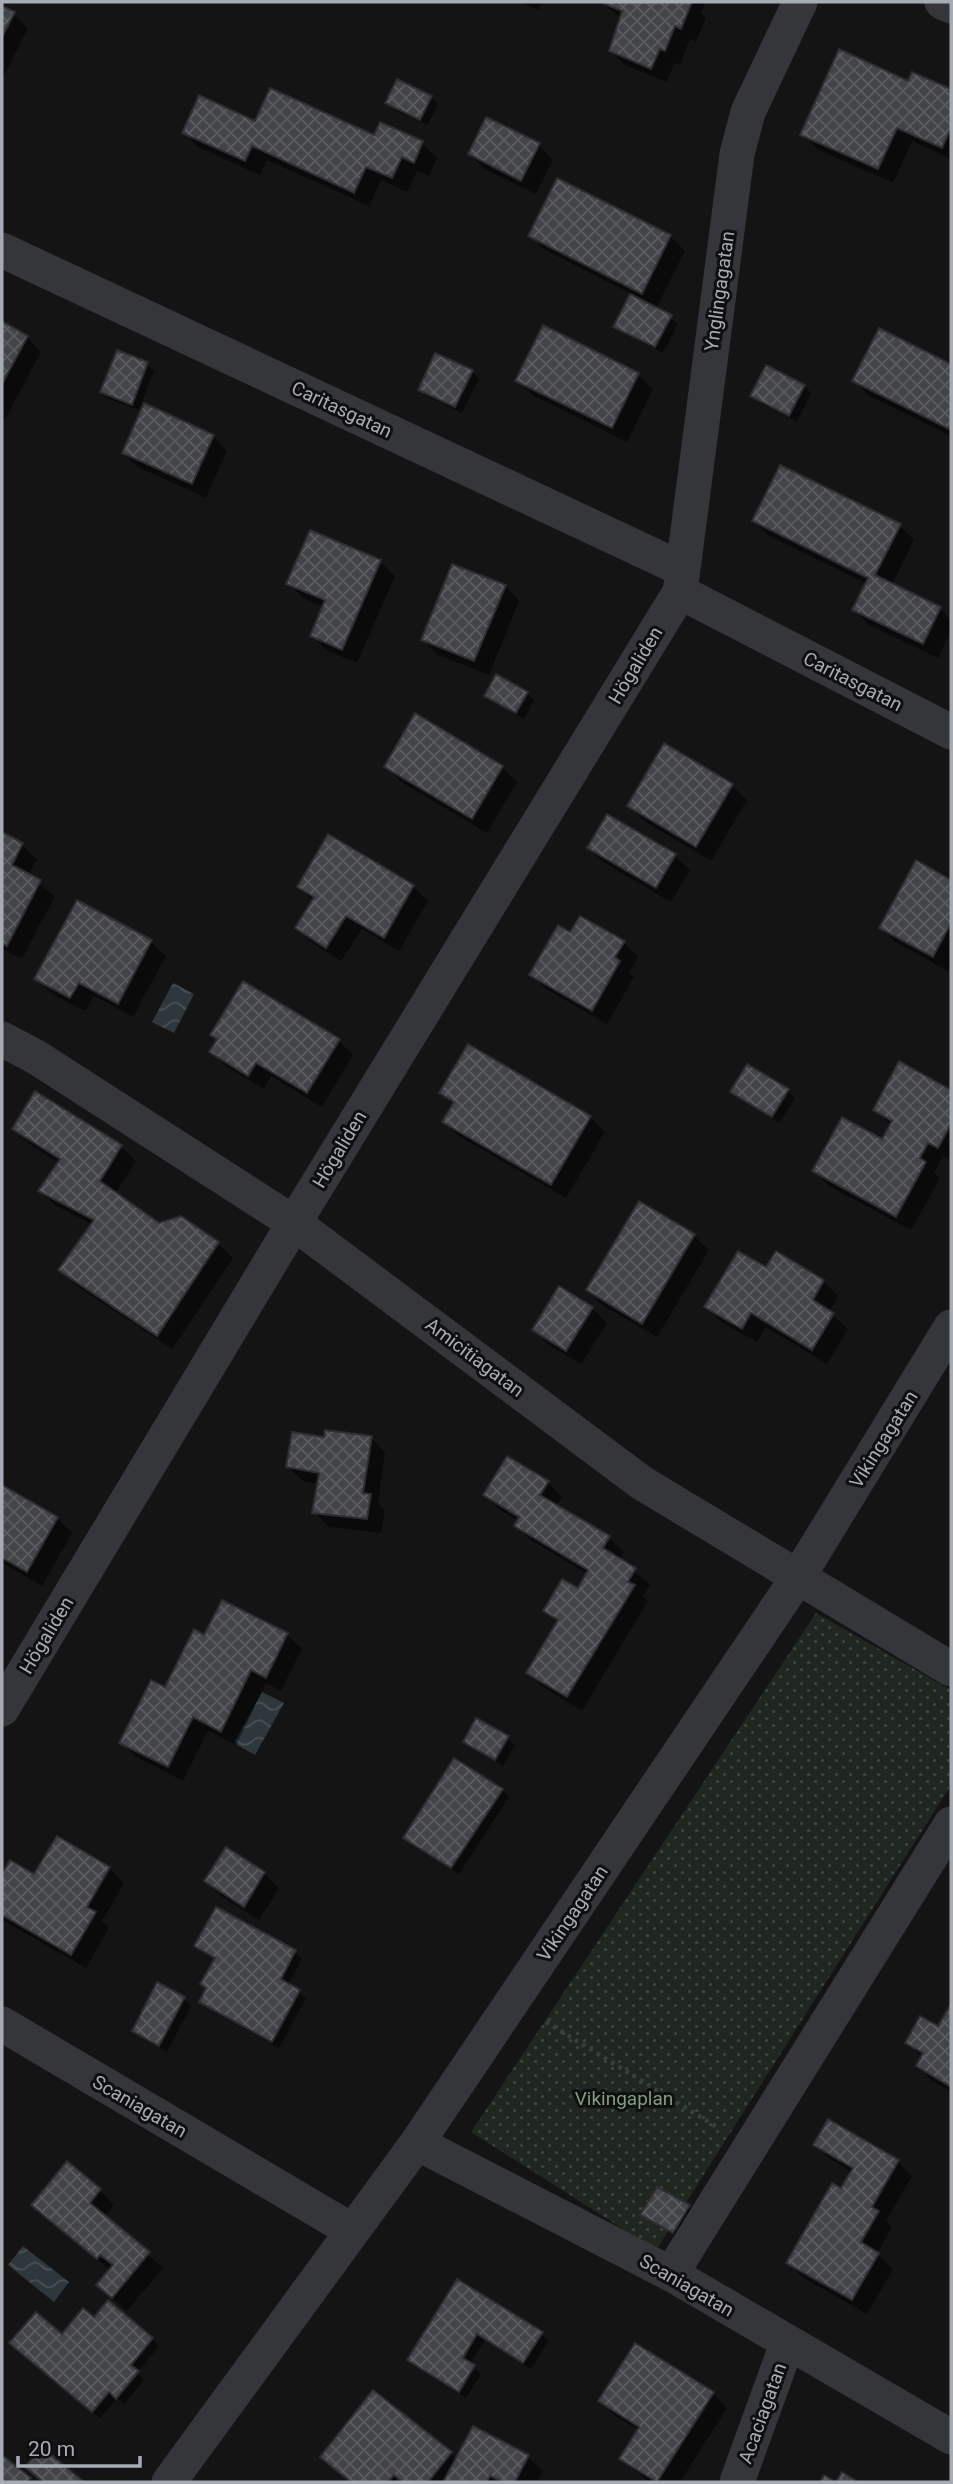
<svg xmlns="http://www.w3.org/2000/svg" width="953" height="2484" viewBox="0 0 953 2484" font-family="Roboto,sans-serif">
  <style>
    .park { fill: url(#park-dots) }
    .water { fill: url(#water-waves) }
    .shadow { fill: #0007 }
    .building { fill: url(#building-cross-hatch); stroke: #2e2e31; stroke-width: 2 }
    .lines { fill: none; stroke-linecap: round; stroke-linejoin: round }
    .path { stroke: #3b3d40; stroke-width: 4.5; stroke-dasharray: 3.5 5; stroke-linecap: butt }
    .minor { stroke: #35363a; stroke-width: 35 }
    .labels { text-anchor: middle; stroke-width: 6; stroke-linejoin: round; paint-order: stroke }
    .street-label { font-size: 19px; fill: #a7acb4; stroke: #0f0f10 }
    .park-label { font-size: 19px; fill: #809d7f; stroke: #0f0f10 }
  </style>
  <defs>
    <pattern id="park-dots" width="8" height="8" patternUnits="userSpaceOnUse" patternTransform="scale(1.75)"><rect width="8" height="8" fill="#202720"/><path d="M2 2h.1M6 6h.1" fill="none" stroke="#3e443e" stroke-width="1.8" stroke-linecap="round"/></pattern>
    <pattern id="water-waves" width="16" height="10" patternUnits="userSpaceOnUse" patternTransform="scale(1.75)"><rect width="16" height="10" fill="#2e373c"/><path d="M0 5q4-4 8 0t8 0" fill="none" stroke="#495156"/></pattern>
    <pattern id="building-cross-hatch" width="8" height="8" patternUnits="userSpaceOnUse" patternTransform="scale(1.75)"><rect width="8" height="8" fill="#434448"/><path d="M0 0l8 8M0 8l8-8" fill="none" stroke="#5b5c60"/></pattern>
  </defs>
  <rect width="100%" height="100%" fill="#141415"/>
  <polygon class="park" points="816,1613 951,1690 951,1785 656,2250 471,2132"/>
  <g class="water">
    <polygon points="173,983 194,994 174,1033 152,1022"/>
    <polygon points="262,1692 284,1703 255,1755 234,1743"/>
    <polygon points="23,2246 69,2282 54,2302 8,2265"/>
  </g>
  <g class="shadow">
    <polygon points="520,2 542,2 538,10"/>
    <polygon points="602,2 706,2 701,13 706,18 696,42 690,39 680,65 675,63 666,82 625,65 611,51 621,18"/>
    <polygon points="2,8 14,14 28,28 2,80"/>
    <polygon points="913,74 951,91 951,159 912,141 893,183 817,149 802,134 909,83"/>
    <polygon points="430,97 438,104 428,125 394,110 387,103"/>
    <polygon points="256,123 375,138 381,124 422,143 437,158 429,176 417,171 407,192 381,180 369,206 267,160 260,175 198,147 184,132"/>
    <polygon points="539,145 553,160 536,194 484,169 470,154"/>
    <polygon points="530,235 670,236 685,251 656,309 678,324 663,353 623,333 616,326 632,294 545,250"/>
    <polygon points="2,323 27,337 41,352 5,419 2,418"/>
    <polygon points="543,328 638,375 653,389 627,442 532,395 518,380"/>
    <polygon points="879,330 951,366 951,436 869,396 854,381"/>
    <polygon points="147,364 154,371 139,410 109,399 102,392"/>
    <polygon points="472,372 479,379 462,413 427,396 420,389"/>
    <polygon points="804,386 811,393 797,422 760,403 753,396"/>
    <polygon points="213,436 227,451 206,498 138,467 124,453"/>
    <polygon points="754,521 900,526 914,540 892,585 940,609 951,620 951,631 938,658 869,625 854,610 867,584 769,536"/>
    <polygon points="380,562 395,576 357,663 326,650 312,635 324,607 303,598 288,583"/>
    <polygon points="505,586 519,601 489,675 438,655 423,640"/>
    <polygon points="527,693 534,700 524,719 486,696"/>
    <polygon points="416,716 502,767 517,782 487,833 400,781 386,766"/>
    <polygon points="665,746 732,786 747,800 711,861 644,821 630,806"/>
    <polygon points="607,816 675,856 690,870 671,902 603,862 589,848"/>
    <polygon points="2,834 22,845 37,859 28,876 55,896 22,959 2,949"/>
    <polygon points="329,837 413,886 428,901 399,951 362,929 341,961 311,942 297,928 313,901 299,887"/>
    <polygon points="916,863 951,882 951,964 948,971 895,942 881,928"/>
    <polygon points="78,902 151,942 166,956 133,1017 94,996 85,1011 51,993 37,978"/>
    <polygon points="571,934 624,942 638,957 629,972 634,977 607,1024 546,989 532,975"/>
    <polygon points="339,1041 353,1055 322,1107 271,1076 264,1089 226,1066 211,1051"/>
    <polygon points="468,1047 590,1117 605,1132 566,1198 459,1136 444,1122 454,1105 441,1092"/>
    <polygon points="900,1064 951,1092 951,1160 943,1156 934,1173 940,1178 911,1230 829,1186 814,1171 883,1142 892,1125 875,1109"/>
    <polygon points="788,1091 795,1098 779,1123 732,1092"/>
    <polygon points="36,1094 121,1147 136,1161 115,1194 159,1224 218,1243 233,1258 172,1349 74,1284 60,1270 93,1225 55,1205 40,1191 59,1163 28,1143 14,1129"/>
    <polygon points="694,1236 709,1250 657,1337 602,1305 588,1290"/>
    <polygon points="766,1269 823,1281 838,1296 829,1312 848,1329 827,1364 766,1327 757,1342 721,1322 707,1307"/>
    <polygon points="592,1308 607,1323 581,1364 549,1345 534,1330"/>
    <polygon points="371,1438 385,1453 378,1503 385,1510 381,1533 329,1527 314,1512 319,1484 303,1481 288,1467 326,1439"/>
    <polygon points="548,1482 562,1497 556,1506 609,1538 624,1552 619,1560 650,1584 643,1596 648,1601 582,1711 543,1687 528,1673 558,1623 545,1610 579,1591 588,1574 531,1540 516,1526 519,1521 500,1510 485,1495"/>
    <polygon points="2,1487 57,1518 72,1533 42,1586 2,1563"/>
    <polygon points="223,1602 287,1635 302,1649 281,1691 266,1683 236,1745 208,1731 183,1781 136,1757 121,1742 205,1637"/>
    <polygon points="507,1738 515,1745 503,1766 465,1742"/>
    <polygon points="502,1790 509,1797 459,1874 405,1837"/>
    <polygon points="227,1850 264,1874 279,1888 259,1920 221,1896 206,1881"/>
    <polygon points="10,1863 35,1877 109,1868 124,1883 102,1921 109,1928 86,1968 2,1920 2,1877"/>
    <polygon points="217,1909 295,1952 302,1959 288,1985 306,1998 279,2048 208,2008 201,2001 216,1960 196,1946"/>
    <polygon points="184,1999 191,2006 167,2052 134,2031"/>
    <polygon points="951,2007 951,2092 932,2081 918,2066 923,2058 907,2042 939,2029"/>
    <polygon points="815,2145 898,2162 912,2176 886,2221 892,2227 877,2254 893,2269 867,2314 802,2277 788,2262 852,2172 830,2159"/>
    <polygon points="100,2190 114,2205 104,2217 163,2268 127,2311 98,2285 110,2270 48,2219"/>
    <polygon points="689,2207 696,2214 681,2239 643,2215"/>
    <polygon points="457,2281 549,2340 531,2369 485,2340 470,2364 481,2374 466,2398 409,2359"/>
    <polygon points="94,2320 152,2339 159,2346 137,2373 144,2380 124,2404 117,2398 100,2418 19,2350 63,2336"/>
    <polygon points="374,2392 457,2459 473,2428 528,2457 543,2471 537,2482 445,2482 447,2475 441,2482 352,2482 329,2464"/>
    <polygon points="713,2393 727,2408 680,2482 649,2482 621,2459 639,2430 615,2416 600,2401"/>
  </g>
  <g class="building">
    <polygon points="600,2 692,2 681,29 675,26 665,51 660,49 651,69 609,51 622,11"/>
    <polygon points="2,6 15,12 2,37"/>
    <polygon points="839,49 908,81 912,72 951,89 951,128 942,148 897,128 878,169 800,135"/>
    <polygon points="397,79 432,96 420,120 385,103"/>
    <polygon points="270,88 374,135 380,122 423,141 414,163 402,157 392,178 366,167 354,193 252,146 245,161 182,133 199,95 255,121"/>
    <polygon points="486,117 540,143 521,181 468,154"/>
    <polygon points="557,178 671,235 642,294 528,236"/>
    <polygon points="630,294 672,315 655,347 613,327"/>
    <polygon points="2,321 28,336 2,384"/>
    <polygon points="543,325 639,373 612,428 515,381"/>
    <polygon points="879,328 951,364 951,430 852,381"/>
    <polygon points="117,350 148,362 132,405 100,392"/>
    <polygon points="435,353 473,370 455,407 418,390"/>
    <polygon points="766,365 805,385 789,416 750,396"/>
    <polygon points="144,403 214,435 192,484 122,453"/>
    <polygon points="780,465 901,524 875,575 941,607 923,644 852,610 868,578 752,521"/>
    <polygon points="310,530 381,560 342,650 310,636 325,600 286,584"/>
    <polygon points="452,564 506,585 474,661 421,640"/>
    <polygon points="496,674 528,692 516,713 484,696"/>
    <polygon points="415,713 503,766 472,819 384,767"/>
    <polygon points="664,743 733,784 696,847 627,806"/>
    <polygon points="607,814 676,854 656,888 587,848"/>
    <polygon points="2,832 23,843 12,865 41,880 7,946 2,943"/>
    <polygon points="328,834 414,885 384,938 346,916 326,948 295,928 314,897 297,887"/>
    <polygon points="916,860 951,880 951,923 933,957 879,928"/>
    <polygon points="77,900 152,940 118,1004 79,983 70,998 34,979"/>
    <polygon points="580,916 625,941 615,957 620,961 592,1011 529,975 558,925 570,932"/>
    <polygon points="243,981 340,1039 307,1093 256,1063 248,1076 209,1052 217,1039 210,1035"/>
    <polygon points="468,1044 591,1116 551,1185 442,1122 454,1102 439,1093"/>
    <polygon points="899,1061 951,1090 951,1124 938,1148 928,1143 920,1158 926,1162 896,1217 812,1171 842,1117 882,1139 892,1121 873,1110"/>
    <polygon points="747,1064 789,1089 772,1117 730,1092"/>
    <polygon points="35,1091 122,1145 100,1181 159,1223 181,1216 219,1242 157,1336 58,1270 94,1220 38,1191 60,1159 12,1129"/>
    <polygon points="639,1201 695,1234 642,1324 586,1290"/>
    <polygon points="738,1251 766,1267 776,1251 824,1280 813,1300 834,1313 812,1350 751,1313 742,1329 704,1307"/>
    <polygon points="559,1286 593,1307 566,1351 532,1330"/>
    <polygon points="325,1430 372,1436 363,1493 371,1494 367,1519 312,1513 319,1473 286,1467 292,1432 324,1437"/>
    <polygon points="507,1456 549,1481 540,1495 610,1536 603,1548 636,1568 628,1582 635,1585 567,1697 526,1673 558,1620 543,1611 562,1579 578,1588 588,1570 514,1526 519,1517 483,1495"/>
    <polygon points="2,1485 58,1517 27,1572 2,1558"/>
    <polygon points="222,1600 288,1633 266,1678 251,1670 221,1732 193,1717 168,1767 119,1743 151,1680 165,1687 194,1629 204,1635"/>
    <polygon points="476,1718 509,1736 495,1760 463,1742"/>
    <polygon points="454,1758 503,1789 451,1868 403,1838"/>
    <polygon points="57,1836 110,1867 87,1907 96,1912 71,1955 2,1915 2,1874 10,1860 34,1874"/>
    <polygon points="226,1847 265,1872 244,1907 204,1881"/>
    <polygon points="216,1907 296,1950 281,1979 300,1990 272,2042 199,2002 206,1988 200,1984 215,1958 194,1946"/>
    <polygon points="157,1982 185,1997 159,2046 132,2031"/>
    <polygon points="951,2004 951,2087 916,2066 923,2053 905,2043 920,2016 938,2026"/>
    <polygon points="828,2119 899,2160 872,2207 879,2211 861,2242 879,2253 852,2300 786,2263 832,2183 841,2188 853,2168 813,2145"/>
    <polygon points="67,2161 101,2189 90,2203 150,2252 112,2298 96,2285 113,2265 100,2255 97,2259 31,2205"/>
    <polygon points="657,2187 690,2205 673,2233 640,2215"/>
    <polygon points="457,2279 543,2332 523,2363 477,2334 463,2358 475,2365 459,2392 407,2360"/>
    <polygon points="108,2300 153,2338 131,2365 139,2371 116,2399 109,2392 92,2412 9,2343 36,2312 62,2334 83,2308 94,2317"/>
    <polygon points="635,2343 714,2392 657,2482 619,2459 639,2427 598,2401"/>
    <polygon points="373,2390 452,2452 428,2482 402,2482 394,2475 388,2482 351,2482 320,2457"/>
    <polygon points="473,2426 529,2455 515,2482 503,2482 490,2476 487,2482 443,2482"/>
    <polygon points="42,2447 84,2482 43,2482 25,2467"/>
    <polygon points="2,2455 31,2478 27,2482 2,2482"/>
    <polygon points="842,2472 858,2482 820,2482 824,2475 836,2482"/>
  </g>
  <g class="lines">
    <polyline class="path" points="546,2022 717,2127"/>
    <g class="minor">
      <polyline points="942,2 951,6"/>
      <polyline points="2,250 682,569"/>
      <polyline points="680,592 951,732"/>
      <polyline points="2,1039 36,1057 294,1223 642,1483 951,1669"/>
      <polyline points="2,1709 294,1223 680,592 737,154 748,112 800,2"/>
      <polyline points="2,2024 351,2230"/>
      <polyline points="417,2143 671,2274 951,2437"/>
      <polyline points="671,2274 951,1824"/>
      <polyline points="169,2482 417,2143 798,1577 951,1327"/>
      <polyline points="737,2482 787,2344"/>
    </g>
  </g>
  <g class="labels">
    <g class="street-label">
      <text transform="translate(719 291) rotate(-82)" y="7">Ynglingagatan</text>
      <text transform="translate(342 409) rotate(25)" y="7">Caritasgatan</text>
      <text transform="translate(635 665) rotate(-59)" y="7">Högaliden</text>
      <text transform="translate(853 681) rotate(27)" y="7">Caritasgatan</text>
      <text transform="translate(339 1149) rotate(-59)" y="7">Högaliden</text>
      <text transform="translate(475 1357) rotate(37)" y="7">Amicitiagatan</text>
      <text transform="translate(883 1439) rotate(-58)" y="7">Vikingagatan</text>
      <text transform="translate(46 1635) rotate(-59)" y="7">Högaliden</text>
      <text transform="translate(572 1913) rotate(-56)" y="7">Vikingagatan</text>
      <text transform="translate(140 2106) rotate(30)" y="7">Scaniagatan</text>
      <text transform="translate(687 2285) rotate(30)" y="7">Scaniagatan</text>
      <text transform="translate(762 2413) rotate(-70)" y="7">Acaciagatan</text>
    </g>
    <g class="park-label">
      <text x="624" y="2105">Vikingaplan</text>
    </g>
  </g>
  <rect width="953" height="2484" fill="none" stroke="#a7acb4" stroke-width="7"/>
  <path d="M18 2456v10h122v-10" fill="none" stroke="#a7acb4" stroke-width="3.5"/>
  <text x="28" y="2456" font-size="21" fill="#a7acb4" stroke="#0f0f10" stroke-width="5" paint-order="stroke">20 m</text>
</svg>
